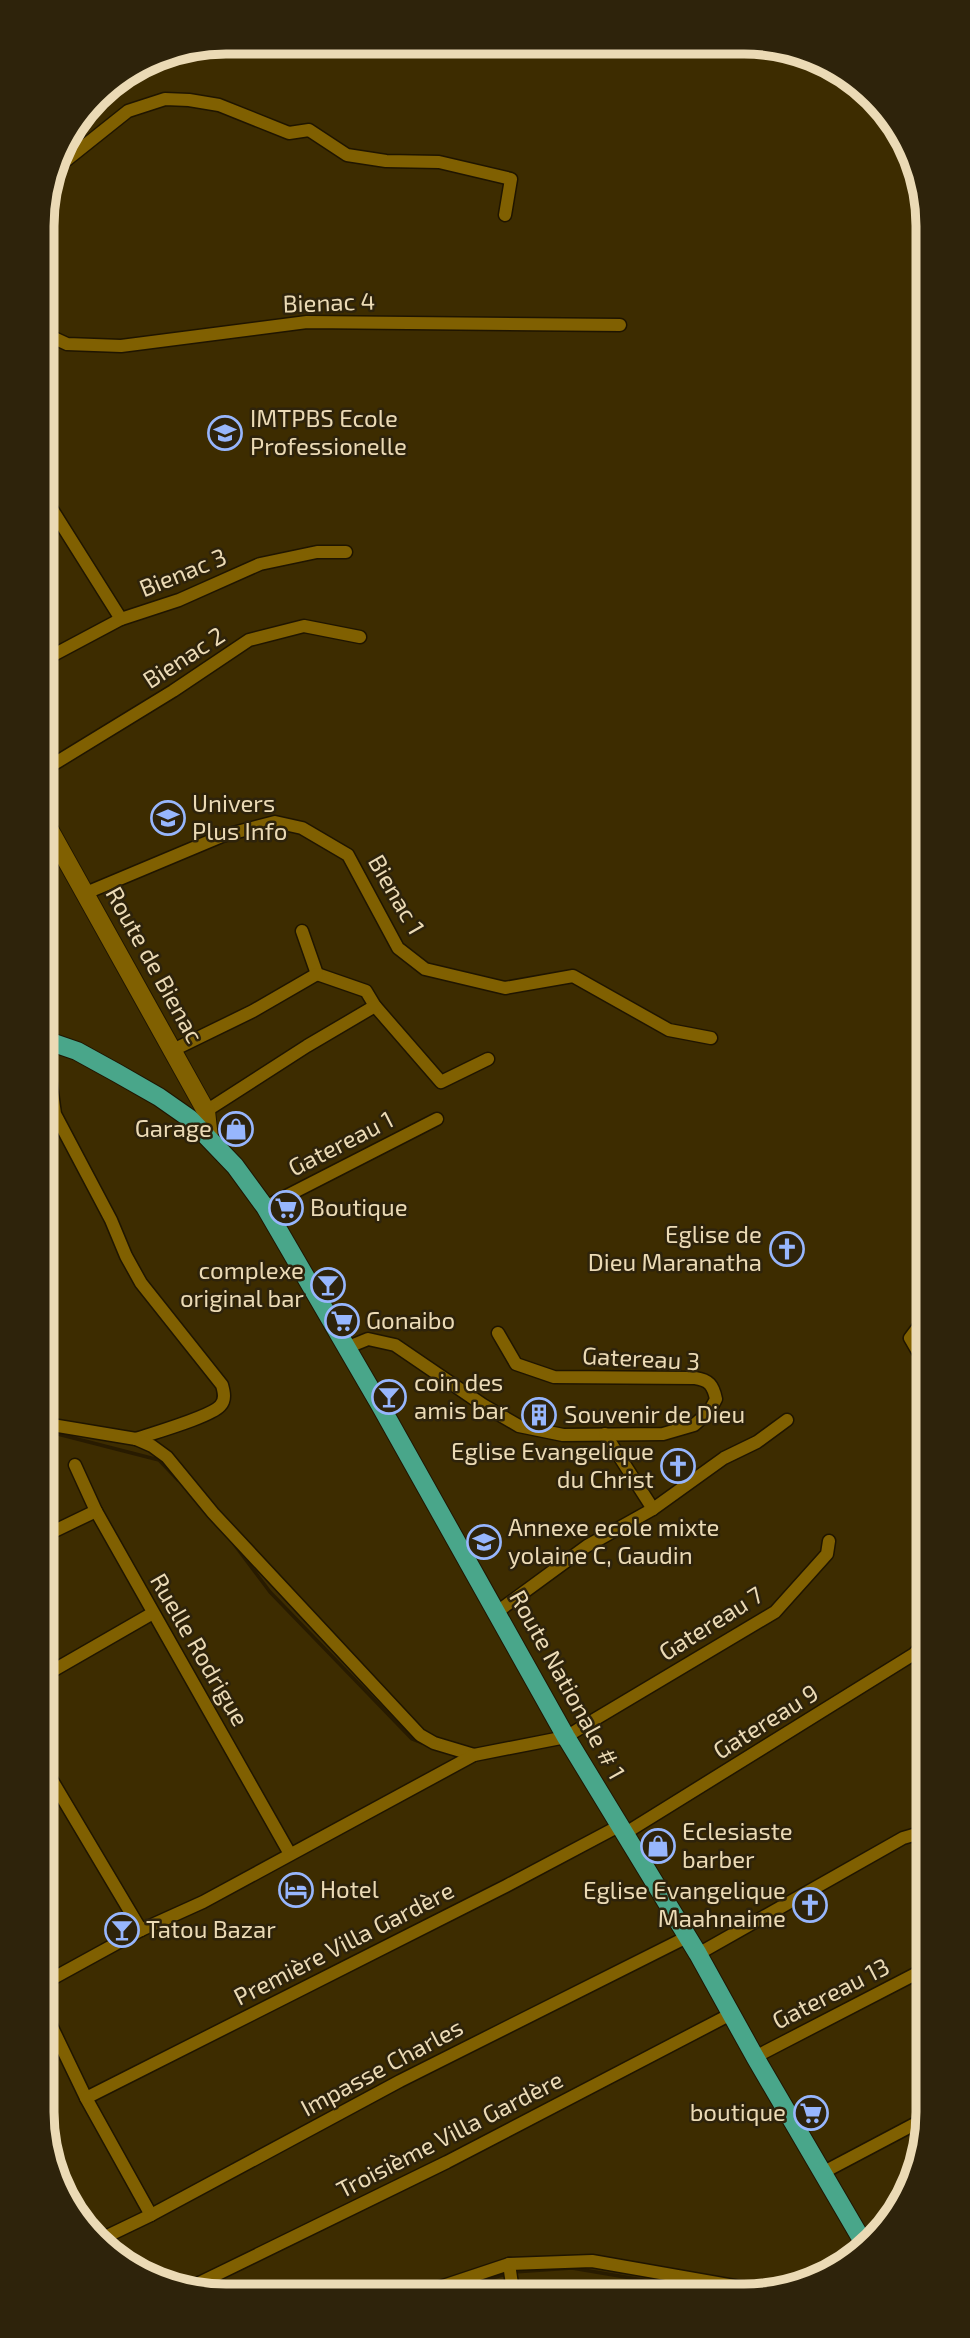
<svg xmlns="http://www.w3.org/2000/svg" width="970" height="2338" viewBox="0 0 970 2338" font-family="'Exo 2',sans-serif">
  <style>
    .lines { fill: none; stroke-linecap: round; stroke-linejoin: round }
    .stream { stroke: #281b00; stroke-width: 3.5 }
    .street-casing { stroke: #1f1500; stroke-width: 15 }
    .secondary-casing { stroke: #1f1500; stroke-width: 20 }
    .primary-casing { stroke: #1f1500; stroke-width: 20 }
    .street { stroke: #806001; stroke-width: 12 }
    .secondary { stroke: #806001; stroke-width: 18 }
    .primary { stroke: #49a68a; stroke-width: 18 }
    .labels { text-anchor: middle; stroke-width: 5; stroke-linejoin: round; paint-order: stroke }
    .street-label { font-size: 24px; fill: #ebdab5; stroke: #2e230b }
    .poi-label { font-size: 24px; fill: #ebdab5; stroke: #2e230b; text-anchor: start }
    .rim { fill: none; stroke: #ebdab5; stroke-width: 9 }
  </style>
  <rect width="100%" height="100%" fill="#3d2c00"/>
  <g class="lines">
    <g class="stream">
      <polyline points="46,1431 159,1460 178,1480"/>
      <polyline points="234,1544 270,1592 412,1739 422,1743"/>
      <polyline points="514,2272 572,2268 702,2290"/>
      <polyline points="448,2291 506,2274"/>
    </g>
    <g class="street-casing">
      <g id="street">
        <polyline points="54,170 128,111 165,99 189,100 219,105 289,133 309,130 347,155 386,161 439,162 511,179 505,215"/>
        <polyline points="43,333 67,344 121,346 307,322 620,325"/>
        <polyline points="43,495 121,619"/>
        <polyline points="44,660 121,619 179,600 260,564 317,552 346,552"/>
        <polyline points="44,770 173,691 249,640 304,626 360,637"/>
        <polyline points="86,893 222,836 275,822 302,828 348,855 398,948 425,969 505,988 573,976 669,1030 711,1038"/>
        <polyline points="302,931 317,974 366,991 375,1006 441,1082 488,1059"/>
        <path d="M45,1042l10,72 56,106 15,36 15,27 81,102c2,7 4,15 -2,21 -10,11 -67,27 -84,33"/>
        <polyline points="173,1050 253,1011 317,974"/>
        <polyline points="206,1111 307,1046 375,1006"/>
        <polyline points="265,1207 437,1119"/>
        <polyline points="925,1318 910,1338 925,1364"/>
        <path d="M346,1348l22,-9 27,6 88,60 36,21 44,9 100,-1 31,-9 15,-13 7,-13c-3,-14 -7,-19 -21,-21l-141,-1 -38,-13 -18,-31"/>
        <polyline points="46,1424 136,1439 152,1446 167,1457 213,1513 420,1735 434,1743 474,1755"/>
        <polyline points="605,1434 653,1509"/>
        <polyline points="75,1465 96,1511 290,1854"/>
        <polyline points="46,1535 96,1511"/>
        <polyline points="497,1612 587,1546 653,1509 724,1458 757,1442 787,1420"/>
        <polyline points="47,1674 153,1613"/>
        <polyline points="47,1772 141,1930"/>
        <polyline points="624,1834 914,1654 926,1641"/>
        <polyline points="698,1954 903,1838 927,1831"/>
        <polyline points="48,1981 141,1930 203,1902 474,1755 566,1737 582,1727 775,1612 827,1554 829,1541"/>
        <polyline points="48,2019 86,2098 151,2215"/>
        <polyline points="755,2057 927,1968"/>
        <polyline points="86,2098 506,1886 619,1826"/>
        <polyline points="822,2173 928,2117"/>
        <polyline points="99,2240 151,2215 400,2081 687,1937"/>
        <polyline points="509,2264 513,2291"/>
        <polyline points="185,2290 447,2162 731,2014"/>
        <polyline points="428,2291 509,2264 592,2261 757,2290"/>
      </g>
    </g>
    <g class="secondary-casing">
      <polyline id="secondary" points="44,820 206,1111 209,1138"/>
    </g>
    <g class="primary-casing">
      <polyline id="primary" points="45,1040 77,1051 117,1073 159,1097 189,1118 235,1166 265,1207 380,1405 566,1737 698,1954 755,2057 866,2247"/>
    </g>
    <use href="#street" class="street"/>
    <use href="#secondary" class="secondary"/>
    <use href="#primary" class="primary"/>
  </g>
  <defs>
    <g id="university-ring" transform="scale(1.75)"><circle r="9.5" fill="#2e230b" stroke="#97b6fd" stroke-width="1.5"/><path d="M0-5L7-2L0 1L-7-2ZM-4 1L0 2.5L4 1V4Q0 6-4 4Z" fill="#97b6fd"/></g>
    <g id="shop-ring" transform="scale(1.75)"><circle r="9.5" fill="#2e230b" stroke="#97b6fd" stroke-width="1.5"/><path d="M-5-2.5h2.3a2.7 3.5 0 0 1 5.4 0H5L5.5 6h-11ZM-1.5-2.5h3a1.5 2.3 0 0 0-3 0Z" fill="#97b6fd"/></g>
    <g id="supermarket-ring" transform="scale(1.75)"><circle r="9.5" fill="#2e230b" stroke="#97b6fd" stroke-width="1.5"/><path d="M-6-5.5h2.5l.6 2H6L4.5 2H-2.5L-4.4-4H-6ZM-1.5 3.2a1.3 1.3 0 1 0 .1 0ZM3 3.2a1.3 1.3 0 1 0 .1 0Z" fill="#97b6fd"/></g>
    <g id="church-ring" transform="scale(1.75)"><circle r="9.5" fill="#2e230b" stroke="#97b6fd" stroke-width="1.5"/><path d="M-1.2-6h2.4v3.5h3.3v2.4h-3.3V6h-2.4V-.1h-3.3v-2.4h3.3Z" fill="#97b6fd"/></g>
    <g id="bar-ring" transform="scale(1.75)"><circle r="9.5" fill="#2e230b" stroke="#97b6fd" stroke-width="1.5"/><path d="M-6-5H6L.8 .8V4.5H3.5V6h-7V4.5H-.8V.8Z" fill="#97b6fd"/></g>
    <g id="building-ring" transform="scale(1.75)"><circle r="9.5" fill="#2e230b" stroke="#97b6fd" stroke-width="1.5"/><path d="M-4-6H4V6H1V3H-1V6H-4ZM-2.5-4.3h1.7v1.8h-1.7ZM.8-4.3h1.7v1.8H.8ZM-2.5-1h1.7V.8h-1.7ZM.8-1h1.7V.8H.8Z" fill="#97b6fd"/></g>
    <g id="school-ring" transform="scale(1.75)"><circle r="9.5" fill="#2e230b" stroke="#97b6fd" stroke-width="1.5"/><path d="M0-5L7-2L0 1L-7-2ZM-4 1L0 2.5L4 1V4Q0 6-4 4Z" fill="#97b6fd"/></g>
    <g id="hotel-ring" transform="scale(1.75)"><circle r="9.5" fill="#2e230b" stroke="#97b6fd" stroke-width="1.5"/><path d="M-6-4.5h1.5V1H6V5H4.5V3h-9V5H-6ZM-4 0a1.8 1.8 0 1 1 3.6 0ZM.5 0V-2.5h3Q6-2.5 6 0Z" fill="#97b6fd"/></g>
  </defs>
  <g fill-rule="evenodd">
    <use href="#university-ring" x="225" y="433"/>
    <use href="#university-ring" x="168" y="818"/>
    <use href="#shop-ring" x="236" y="1129"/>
    <use href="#supermarket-ring" x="286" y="1208"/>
    <use href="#church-ring" x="787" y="1249"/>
    <use href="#bar-ring" x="328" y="1285"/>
    <use href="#supermarket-ring" x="342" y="1321"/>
    <use href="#bar-ring" x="389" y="1397"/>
    <use href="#building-ring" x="539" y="1415"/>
    <use href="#church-ring" x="678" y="1466"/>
    <use href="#school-ring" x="484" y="1542"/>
    <use href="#shop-ring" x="658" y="1846"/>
    <use href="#hotel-ring" x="296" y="1890"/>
    <use href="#church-ring" x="810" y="1905"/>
    <use href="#bar-ring" x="122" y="1930"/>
    <use href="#supermarket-ring" x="811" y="2113"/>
  </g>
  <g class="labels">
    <g class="street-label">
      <text transform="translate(329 303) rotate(-2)" y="8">Bienac 4</text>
      <text transform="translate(183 573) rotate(-22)" y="8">Bienac 3</text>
      <text transform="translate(184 658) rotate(-33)" y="8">Bienac 2</text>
      <text transform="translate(396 895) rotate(60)" y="8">Bienac 1</text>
      <text transform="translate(154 965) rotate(61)" y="8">Route de Bienac</text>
      <text transform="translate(341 1144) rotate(-27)" y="8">Gatereau 1</text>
      <text transform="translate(641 1359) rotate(3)" y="8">Gatereau 3</text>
      <text transform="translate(711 1624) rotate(-32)" y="8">Gatereau 7</text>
      <text transform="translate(199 1650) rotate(60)" y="8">Ruelle Rodrigue</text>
      <text transform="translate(567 1685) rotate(61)" y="8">Route Nationale # 1</text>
      <text transform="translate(766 1722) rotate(-32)" y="8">Gatereau 9</text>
      <text transform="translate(344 1944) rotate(-27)" y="8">Première Villa Gardère</text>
      <text transform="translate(831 1994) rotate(-27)" y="8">Gatereau 13</text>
      <text transform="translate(382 2068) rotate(-28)" y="8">Impasse Charles</text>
      <text transform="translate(450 2135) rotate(-27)" y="8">Troisième Villa Gardère</text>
    </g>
    <g class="poi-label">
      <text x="250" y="427">IMTPBS Ecole<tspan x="250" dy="28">Professionelle</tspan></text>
      <text x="192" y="812">Univers<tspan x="192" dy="28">Plus Info</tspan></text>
      <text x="212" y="1137" text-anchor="end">Garage</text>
      <text x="310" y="1216">Boutique</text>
      <text x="762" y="1243" text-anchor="end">Eglise de<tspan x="762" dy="28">Dieu Maranatha</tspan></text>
      <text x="304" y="1279" text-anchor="end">complexe<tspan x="304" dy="28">original bar</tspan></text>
      <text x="366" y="1329">Gonaibo</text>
      <text x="414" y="1391">coin des<tspan x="414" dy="28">amis bar</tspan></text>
      <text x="564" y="1423">Souvenir de Dieu</text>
      <text x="654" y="1460" text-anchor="end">Eglise Evangelique<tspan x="654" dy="28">du Christ</tspan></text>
      <text x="508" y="1536">Annexe ecole mixte<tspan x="508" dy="28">yolaine C, Gaudin</tspan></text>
      <text x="682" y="1840">Eclesiaste<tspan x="682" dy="28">barber</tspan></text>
      <text x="320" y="1898">Hotel</text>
      <text x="786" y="1899" text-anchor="end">Eglise Evangelique<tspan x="786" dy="28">Maahnaime</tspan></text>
      <text x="146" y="1938">Tatou Bazar</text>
      <text x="786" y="2121" text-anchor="end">boutique</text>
    </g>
  </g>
  <path d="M0 0H970V2338H0ZM226 54H744A172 172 0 0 1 916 226V2112A172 172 0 0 1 744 2284H226A172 172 0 0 1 54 2112V226A172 172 0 0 1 226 54Z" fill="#2e230b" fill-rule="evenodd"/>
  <path class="rim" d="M226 54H744A172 172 0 0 1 916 226V2112A172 172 0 0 1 744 2284H226A172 172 0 0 1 54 2112V226A172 172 0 0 1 226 54Z"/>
</svg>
